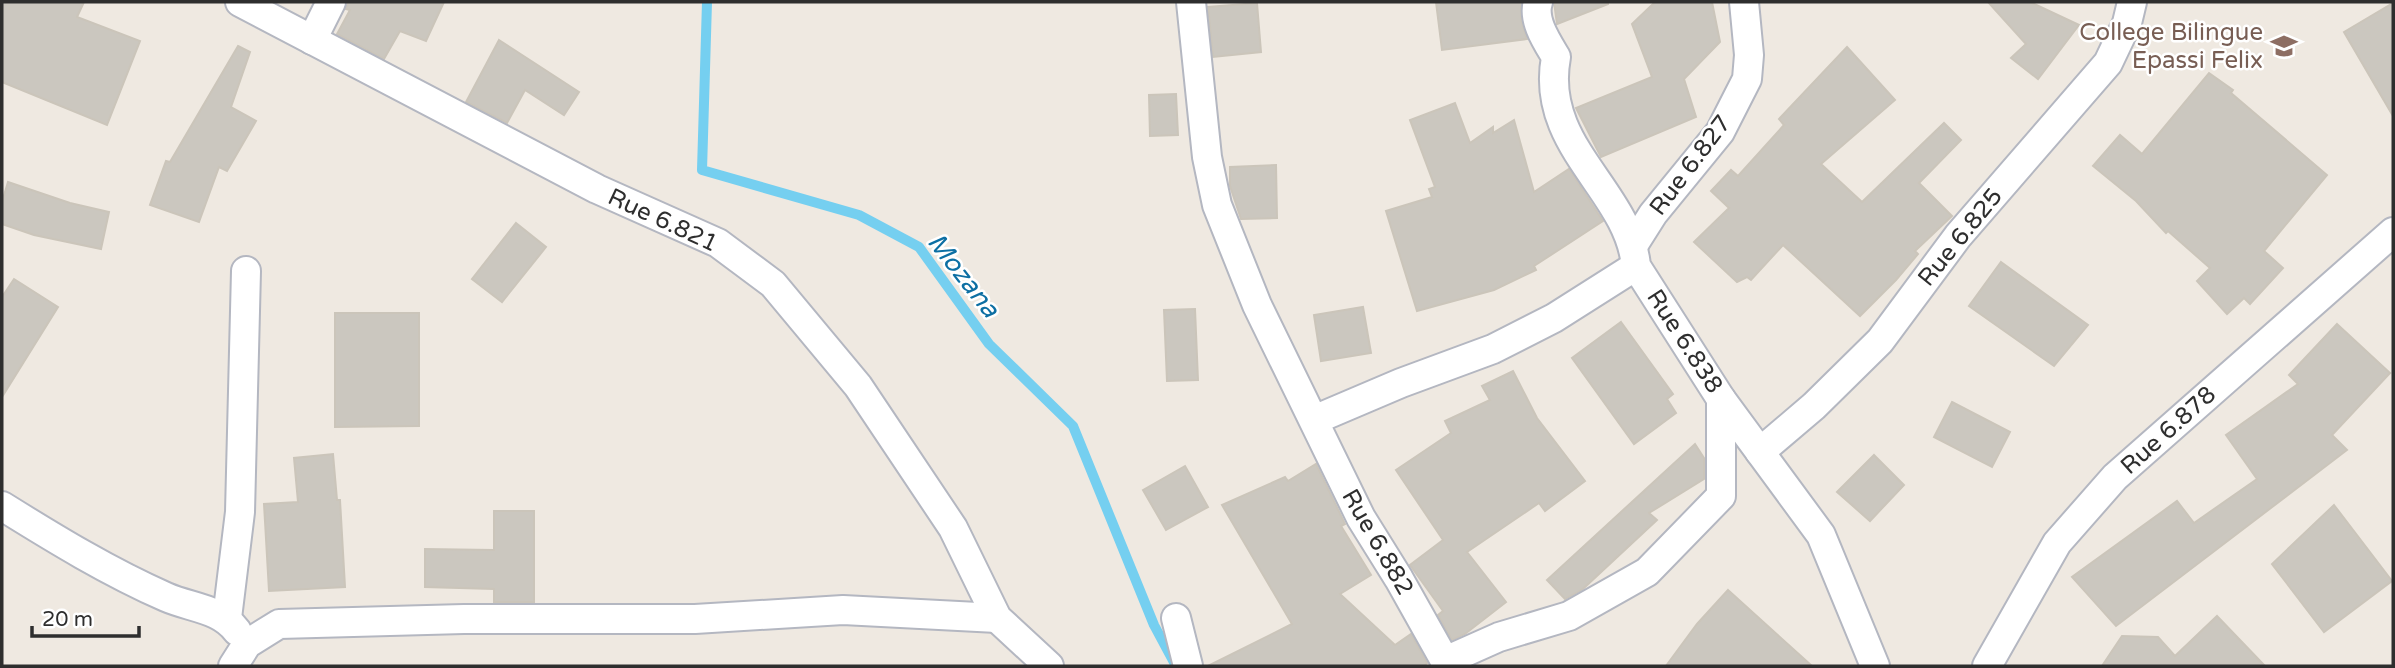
<svg xmlns="http://www.w3.org/2000/svg" width="2395" height="668" viewBox="0 0 2395 668" font-family="'Varela Round',sans-serif">
  <style>
    .lines { fill: none; stroke-linecap: round; stroke-linejoin: round }
    .stream { stroke: #75cff0; stroke-width: 10 }
    .building { fill: #cbc7bf; stroke: #cbc5ba; stroke-width: 2 }
    .minor-casing { stroke: #b4b7c1; stroke-width: 32 }
    .minor { stroke: #fff; stroke-width: 28 }
    .labels { text-anchor: middle; stroke-width: 5; stroke-linejoin: round; paint-order: stroke }
    .education-label { font-size: 24px; fill: #785e54; stroke: #fff; text-anchor: end }
    .street-label { font-size: 24px; fill: #2e2e2e; stroke: #fff }
    .water-label { font-size: 26px; font-style: italic; fill: #0d6fa3; stroke: #fff }
  </style>
  <rect width="100%" height="100%" fill="#efe9e1"/>
  <g class="lines">
    <polyline class="stream" points="707,2 702,170 859,215 919,247 989,344 1073,426 1154,625 1176,666"/>
  </g>
  <g class="building">
    <polygon points="2,2 84,2 77,17 140,41 107,125 2,82"/>
    <polygon points="348,2 444,2 426,41 400,31 384,59 337,34 350,10 346,9"/>
    <polygon points="1436,2 1521,2 1521,20 1527,39 1442,50"/>
    <polygon points="1554,2 1608,2 1608,4 1557,24"/>
    <polygon points="1655,2 1712,2 1720,42 1684,79 1696,117 1601,157 1576,108 1652,77 1632,24"/>
    <polygon points="1988,2 2030,2 2079,25 2038,79 2011,58 2026,44"/>
    <polygon points="1257,3 1261,52 1213,57 1208,7"/>
    <polygon points="2393,3 2393,116 2344,32"/>
    <polygon points="499,40 579,92 564,115 525,90 507,123 466,102"/>
    <polygon points="238,46 250,52 231,107 256,121 227,171 219,167 199,222 150,205 166,161 170,162"/>
    <polygon points="1847,47 1895,100 1821,164 1862,202 1944,123 1961,140 1919,183 1952,216 1915,251 1918,254 1896,280 1860,316 1783,245 1751,280 1747,277 1737,282 1694,242 1729,208 1711,191 1731,170 1738,176 1784,125 1779,119"/>
    <polygon points="2209,73 2233,90 2231,93 2327,175 2264,251 2283,268 2250,304 2244,298 2227,314 2197,281 2210,268 2168,231 2166,233 2136,201 2093,166 2120,135 2142,154"/>
    <polygon points="1176,94 1178,135 1150,136 1149,95"/>
    <polygon points="1455,103 1470,143 1493,127 1493,133 1514,120 1534,192 1569,169 1603,221 1534,266 1536,270 1494,290 1417,311 1386,211 1432,197 1429,189 1435,187 1410,120"/>
    <polygon points="1276,165 1277,218 1241,219 1230,186 1230,167"/>
    <polygon points="8,182 70,203 109,212 101,249 34,235 2,224 2,202"/>
    <polygon points="516,223 546,247 502,302 472,279"/>
    <polygon points="2001,262 2088,325 2054,366 1969,306"/>
    <polygon points="14,279 58,307 2,397 2,297"/>
    <polygon points="1363,307 1371,353 1321,361 1314,315"/>
    <polygon points="1195,309 1198,380 1167,381 1164,310"/>
    <polygon points="335,313 419,313 419,426 335,427"/>
    <polygon points="1621,322 1673,394 1667,399 1676,413 1634,444 1572,358"/>
    <polygon points="2337,324 2390,373 2332,435 2347,450 2116,626 2072,577 2177,501 2194,523 2257,479 2226,435 2298,384 2289,375"/>
    <polygon points="1513,371 1537,418 1585,481 1545,511 1539,503 1467,552 1506,602 1465,634 1452,640 1438,615 1443,611 1410,565 1443,540 1396,470 1451,433 1445,421 1490,400 1482,386"/>
    <polygon points="1952,402 2010,432 1992,467 1934,437"/>
    <polygon points="1695,444 1704,458 1704,479 1649,513 1657,520 1583,589 1565,599 1547,580"/>
    <polygon points="333,454 337,500 340,500 345,587 269,591 264,504 298,502 294,458"/>
    <polygon points="1874,455 1904,485 1870,521 1837,492"/>
    <polygon points="1316,464 1345,524 1341,526 1371,575 1340,594 1395,645 1411,634 1427,663 1424,666 1208,666 1292,624 1222,505 1285,477 1288,481"/>
    <polygon points="1185,466 1208,507 1166,530 1143,490"/>
    <polygon points="2334,505 2392,581 2324,632 2272,564"/>
    <polygon points="494,511 534,511 534,602 494,602 494,589 425,587 425,549 494,550"/>
    <polygon points="1728,590 1812,666 1666,666 1697,624"/>
    <polygon points="2217,616 2265,666 2102,666 2122,636 2158,637 2175,656"/>
  </g>
  <g class="lines">
    <g class="minor-casing">
      <g id="minor">
        <polyline points="240,2 597,189 718,243 773,284 858,386 953,528 997,618 1049,666"/>
        <polyline points="1191,2 1207,157 1217,205 1257,305 1361,518 1399,579 1445,661"/>
        <path d="M1538,2c-6,18 9,40 18,55 -17,90 73,133 80,209l85,133 100,136 54,131"/>
        <polyline points="312,40 331,2"/>
        <polyline points="1634,244 1653,214 1720,132 1747,79 1749,55 1744,2"/>
        <polyline points="1314,420 1401,383 1493,349 1554,318 1636,266"/>
        <polyline points="1760,452 1814,406 1880,341 1958,236 2108,63 2127,23 2132,2"/>
        <path d="M2,506c53,33 107,66 164,91 25,11 54,11 71,34"/>
        <polyline points="227,618 240,512 246,271"/>
        <polyline points="1176,618 1188,666"/>
        <polyline points="233,666 247,644 279,624 464,619 695,619 843,610 997,618"/>
        <polyline points="1446,666 1445,661 1499,637 1569,616 1647,572 1721,496 1721,399"/>
        <polyline points="1987,666 2057,543 2115,477 2393,232"/>
      </g>
    </g>
    <use href="#minor" class="minor"/>
  </g>
  <defs>
    <g id="school-bare" transform="scale(2.1)"><path d="M0-5L7-2L0 1L-7-2ZM-4 1L0 2.5L4 1V4Q0 6-4 4Z" fill="#8d6e63" stroke="#fff" stroke-width="2.5" paint-order="stroke"/></g>
  </defs>
  <g fill-rule="evenodd">
    <use href="#school-bare" x="2284" y="46"/>
  </g>
  <g class="labels">
    <g class="education-label">
      <text x="2263" y="40">College Bilingue<tspan x="2263" dy="28">Epassi Felix</tspan></text>
    </g>
    <g class="street-label">
      <text transform="translate(1690 165) rotate(-53)" y="8">Rue 6.827</text>
      <text transform="translate(663 220) rotate(25)" y="8">Rue 6.821</text>
      <text transform="translate(1960 237) rotate(-51)" y="8">Rue 6.825</text>
      <text transform="translate(1685 341) rotate(57)" y="8">Rue 6.838</text>
      <text transform="translate(2168 430) rotate(-42)" y="8">Rue 6.878</text>
      <text transform="translate(1378 542) rotate(60)" y="8">Rue 6.882</text>
    </g>
    <g class="water-label">
      <text transform="translate(964 275) rotate(52)" y="9">Mozana</text>
    </g>
  </g>
  <rect width="2395" height="668" fill="none" stroke="#2e2e2e" stroke-width="7"/>
  <path d="M32 626v10h107v-10" fill="none" stroke="#2e2e2e" stroke-width="3.5"/>
  <text x="42" y="626" font-size="21" fill="#2e2e2e" stroke="#ffffff" stroke-width="5" paint-order="stroke">20 m</text>
</svg>
